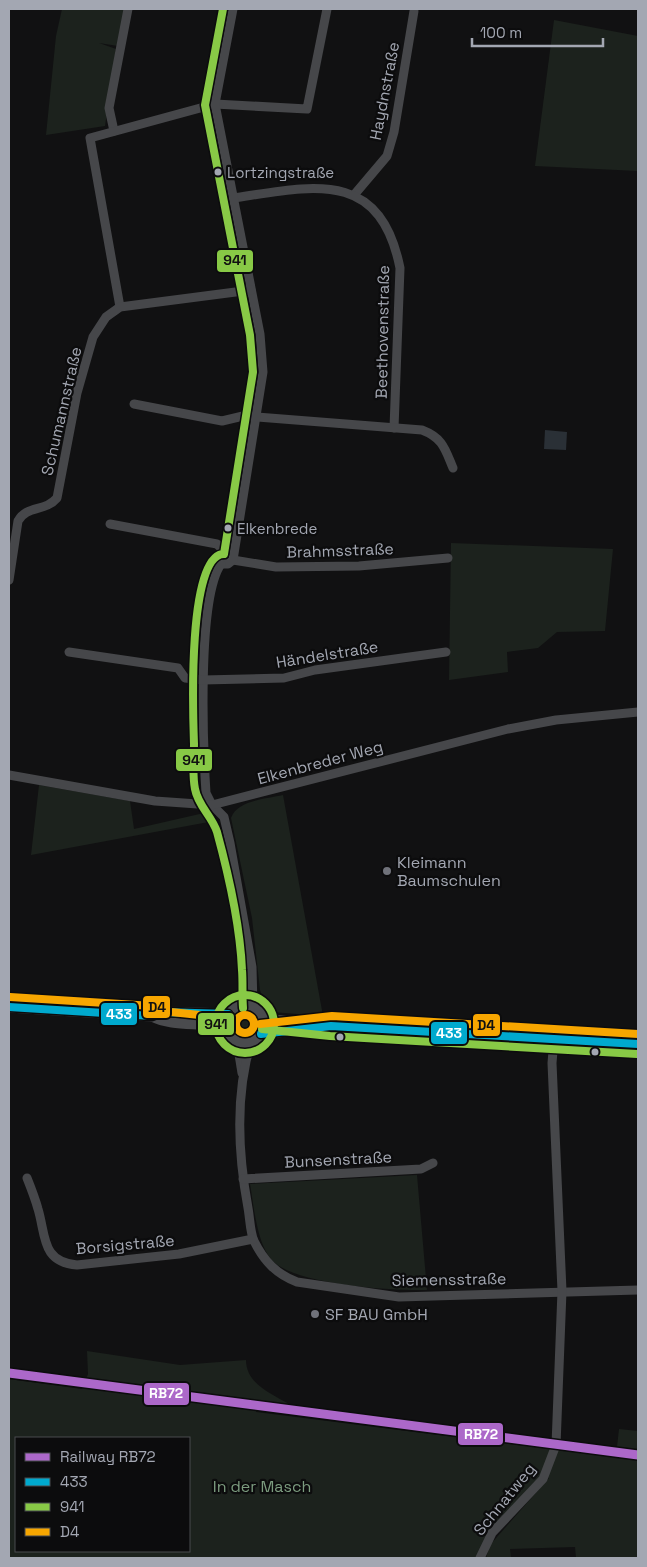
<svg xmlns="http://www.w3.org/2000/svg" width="647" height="1567" viewBox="0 0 647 1567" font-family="'Space Grotesk',sans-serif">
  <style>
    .green { fill: #1c221d; fill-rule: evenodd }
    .water { fill: #2a3036 }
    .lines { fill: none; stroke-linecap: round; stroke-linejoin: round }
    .street { stroke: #46474a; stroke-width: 9 }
    .secondary { stroke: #4a4b4e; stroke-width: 11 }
    .bus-1-casing { stroke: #0c0c0d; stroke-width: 11 }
    .bus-2-casing { stroke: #0c0c0d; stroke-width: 11 }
    .bus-3-casing { stroke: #0c0c0d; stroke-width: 11 }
    .bus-1 { stroke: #00a9ce; stroke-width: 8 }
    .bus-2 { stroke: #88c946; stroke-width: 8 }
    .bus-3 { stroke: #f7a600; stroke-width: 8 }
    .rail-1-casing { stroke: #0c0c0d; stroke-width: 12 }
    .rail-1 { stroke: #ac68c9; stroke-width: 9 }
    .bus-dot { fill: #a3a7b2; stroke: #0c0c0d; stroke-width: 2 }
    .poi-dot { fill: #70727a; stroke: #0c0c0d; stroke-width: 2 }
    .labels { text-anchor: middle; stroke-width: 4.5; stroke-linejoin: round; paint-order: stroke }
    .bus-label { font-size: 15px; fill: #a3a7b2; stroke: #0c0c0d; text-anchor: start }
    .street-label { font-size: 16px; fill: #a3a7b2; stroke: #0c0c0d }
    .poi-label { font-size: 16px; fill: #a3a7b2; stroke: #0c0c0d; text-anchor: start }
    .park-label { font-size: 16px; fill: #7c9c7f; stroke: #0c0c0d }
    .line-badge { stroke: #0c0c0d; stroke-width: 2 }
    .badge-label { font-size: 14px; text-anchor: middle; font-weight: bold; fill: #fff }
    .pale-badge-label { font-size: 14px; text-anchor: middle; font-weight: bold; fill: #111 }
  </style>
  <rect width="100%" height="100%" fill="#111112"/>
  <g class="green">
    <polygon points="62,9 124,9 118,46 99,43 116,49 105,126 46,135 56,36"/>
    <polygon points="554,20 638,36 638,171 535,166"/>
    <polygon points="451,543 613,549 605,631 557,632 538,648 507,652 508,672 449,680"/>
    <polygon points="39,785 130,801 134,829 204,813 214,821 31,855"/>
    <path d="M283,795l40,221 -51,-4 -7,-6 -5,-16 -8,-72 -21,-100c6,-18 35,-19 52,-23z"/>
    <circle cx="245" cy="1024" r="13"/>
    <path d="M417,1175l10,115c-35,1 -125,-5 -152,-27 -18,-15 -21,-57 -25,-79z"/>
    <path d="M87,1351l93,14 66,-5c0,24 25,33 43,44l-33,-4v12l382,48v98h-62l-1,-11 -65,2 1,9h-25l4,-13 59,-67 -7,-3 -65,83h-468v-179l73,10 6,-15zM16,1438h173v113h-173z"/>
    <polygon points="619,1429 638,1431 638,1449 617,1447"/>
  </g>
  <polygon class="water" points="545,430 567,432 566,450 544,449"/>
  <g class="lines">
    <g class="street">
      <polyline points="114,131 109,108 128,9"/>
      <polyline points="354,195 387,156 394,132 414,11"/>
      <path d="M234,198c79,-12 146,-30 166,70l-6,160"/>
      <polyline points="120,307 90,138 215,104 307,109 327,9"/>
      <path d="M134,404l88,17 21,-5 179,14c21,8 23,19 31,38"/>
      <polyline points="110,524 217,544 221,548"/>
      <polyline points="233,560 276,567 359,566 448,558"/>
      <polyline points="221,564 228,564 233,560 263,372 260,334 215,104 233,9"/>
      <path d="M221,564c-24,35 -18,182 -15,229l6,12 12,12 6,26 22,124 1,40"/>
      <path d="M9,580l9,-59c9,-16 27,-9 39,-23l20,-105 16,-56 13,-20 14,-10 131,-17"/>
      <polyline points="69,652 178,668 185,678 203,680 284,678 315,670 446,652"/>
      <polyline points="9,775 155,801 212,805 508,729 556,720 638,712"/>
      <polyline points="239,1006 248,961"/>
      <polyline points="237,1042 242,1073"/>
      <path d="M251,1042c-16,53 -13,112 -3,166 2,11 2,24 6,33 10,20 22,33 43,41l102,15 239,-7"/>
      <path d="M27,1178c4,10 8,20 11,31 8,26 3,53 39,56l102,-11 74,-15"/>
      <polyline points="243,1179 421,1169 433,1163"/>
      <polyline points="480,1558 492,1533 543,1479 556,1445 562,1291 552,1063 554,1039"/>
    </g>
    <g class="secondary">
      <circle cx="245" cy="1024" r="19"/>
      <polyline points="9,1007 152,1016 162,1012 228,1014"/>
      <path d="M152,1016c22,11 50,5 74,12"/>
      <polyline points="263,1019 331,1026 638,1044"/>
      <polyline points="261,1034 302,1029"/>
    </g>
    <g class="bus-1-casing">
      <g id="bus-1">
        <polyline points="9,1007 152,1016 162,1012 228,1014"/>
        <polyline points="261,1034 331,1026 638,1044"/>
      </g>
    </g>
    <g class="bus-2-casing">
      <g id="bus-2">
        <path d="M223,9l-18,96 45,230 3,37 -29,182c-37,0 -31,162 -30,190 0,15 -2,30 1,45 3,17 17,27 22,43 12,44 23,92 25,138 1,12 0,25 1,38"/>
        <circle cx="245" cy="1024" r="29"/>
        <polyline points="262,1029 330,1036 637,1054"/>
      </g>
    </g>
    <g class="bus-3-casing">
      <g id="bus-3">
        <polyline points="10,997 153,1006 171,1012 228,1018"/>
        <circle cx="245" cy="1024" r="9"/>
        <polyline points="260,1024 332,1016 638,1034"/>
      </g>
    </g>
    <use href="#bus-1" class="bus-1"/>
    <use href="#bus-2" class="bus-2"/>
    <use href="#bus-3" class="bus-3"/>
    <g class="rail-1-casing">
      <polyline id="rail-1" points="9,1373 638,1455"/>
    </g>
    <use href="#rail-1" class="rail-1"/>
  </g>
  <g class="bus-dot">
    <circle cx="218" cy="172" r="4.5"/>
    <circle cx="228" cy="528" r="4.5"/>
    <circle cx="340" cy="1037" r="4.5"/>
    <circle cx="595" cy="1052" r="4.5"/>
  </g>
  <g class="poi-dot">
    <circle cx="387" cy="871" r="5"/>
    <circle cx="315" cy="1314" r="5"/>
  </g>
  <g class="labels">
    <g class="bus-label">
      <text x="227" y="178">Lortzingstraße</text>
      <text x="237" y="534">Elkenbrede</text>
    </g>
    <g class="street-label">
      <text transform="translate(384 91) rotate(-79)" y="6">Haydnstraße</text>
      <text transform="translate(382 332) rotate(-89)" y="6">Beethovenstraße</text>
      <text transform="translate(61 411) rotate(-77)" y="6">Schumannstraße</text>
      <text transform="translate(340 550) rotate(-2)" y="6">Brahmsstraße</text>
      <text transform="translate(327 654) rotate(-9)" y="6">Händelstraße</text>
      <text transform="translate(320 762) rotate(-15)" y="6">Elkenbreder Weg</text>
      <text transform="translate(338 1159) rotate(-3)" y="6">Bunsenstraße</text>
      <text transform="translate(125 1244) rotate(-5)" y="6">Borsigstraße</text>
      <text transform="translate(449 1279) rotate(-1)" y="6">Siemensstraße</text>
      <text transform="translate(504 1499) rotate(-51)" y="6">Schnatweg</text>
    </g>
    <g class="poi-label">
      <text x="397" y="868">Kleimann<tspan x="397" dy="18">Baumschulen</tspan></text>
      <text x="325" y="1320">SF BAU GmbH</text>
    </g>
    <g class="park-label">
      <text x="262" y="1492">In der Masch</text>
    </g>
  </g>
  <g class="line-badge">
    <rect x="216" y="249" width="38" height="24" rx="5" fill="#88c946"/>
    <rect x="175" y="748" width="38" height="24" rx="5" fill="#88c946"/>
    <rect x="142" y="995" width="29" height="24" rx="5" fill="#f7a600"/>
    <rect x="100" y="1002" width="38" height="24" rx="5" fill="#00a9ce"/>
    <rect x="197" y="1012" width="38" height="24" rx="5" fill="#88c946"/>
    <rect x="472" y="1013" width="29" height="24" rx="5" fill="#f7a600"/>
    <rect x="430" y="1021" width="38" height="24" rx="5" fill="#00a9ce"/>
    <rect x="143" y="1382" width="47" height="24" rx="5" fill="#ac68c9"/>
    <rect x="457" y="1422" width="47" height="24" rx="5" fill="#ac68c9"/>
  </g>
  <g class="badge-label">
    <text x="119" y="1019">433</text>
    <text x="449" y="1038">433</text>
    <text x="166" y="1398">RB72</text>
    <text x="481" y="1439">RB72</text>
  </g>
  <g class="pale-badge-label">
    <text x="235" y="265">941</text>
    <text x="194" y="765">941</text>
    <text x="157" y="1012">D4</text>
    <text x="216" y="1029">941</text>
    <text x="486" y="1030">D4</text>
  </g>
  <rect width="647" height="1567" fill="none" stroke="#a3a7b2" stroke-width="20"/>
  <rect x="15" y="1437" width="175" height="115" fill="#0c0c0d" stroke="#484a4f"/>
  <rect x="25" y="1453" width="25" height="8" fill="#ac68c9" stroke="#484a4f"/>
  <text x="60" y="1462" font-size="15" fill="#a3a7b2">Railway RB72</text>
  <rect x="25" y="1478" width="25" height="8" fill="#00a9ce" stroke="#484a4f"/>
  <text x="60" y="1487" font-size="15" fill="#a3a7b2">433</text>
  <rect x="25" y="1503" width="25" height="8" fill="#88c946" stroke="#484a4f"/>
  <text x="60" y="1512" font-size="15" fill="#a3a7b2">941</text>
  <rect x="25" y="1528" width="25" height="8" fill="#f7a600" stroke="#484a4f"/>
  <text x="60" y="1537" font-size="15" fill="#a3a7b2">D4</text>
  <path d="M472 38v8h131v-8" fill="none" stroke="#a3a7b2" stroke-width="2.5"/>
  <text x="480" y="38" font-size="15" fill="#a3a7b2" stroke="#0c0c0d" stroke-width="4" paint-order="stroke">100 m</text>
</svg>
